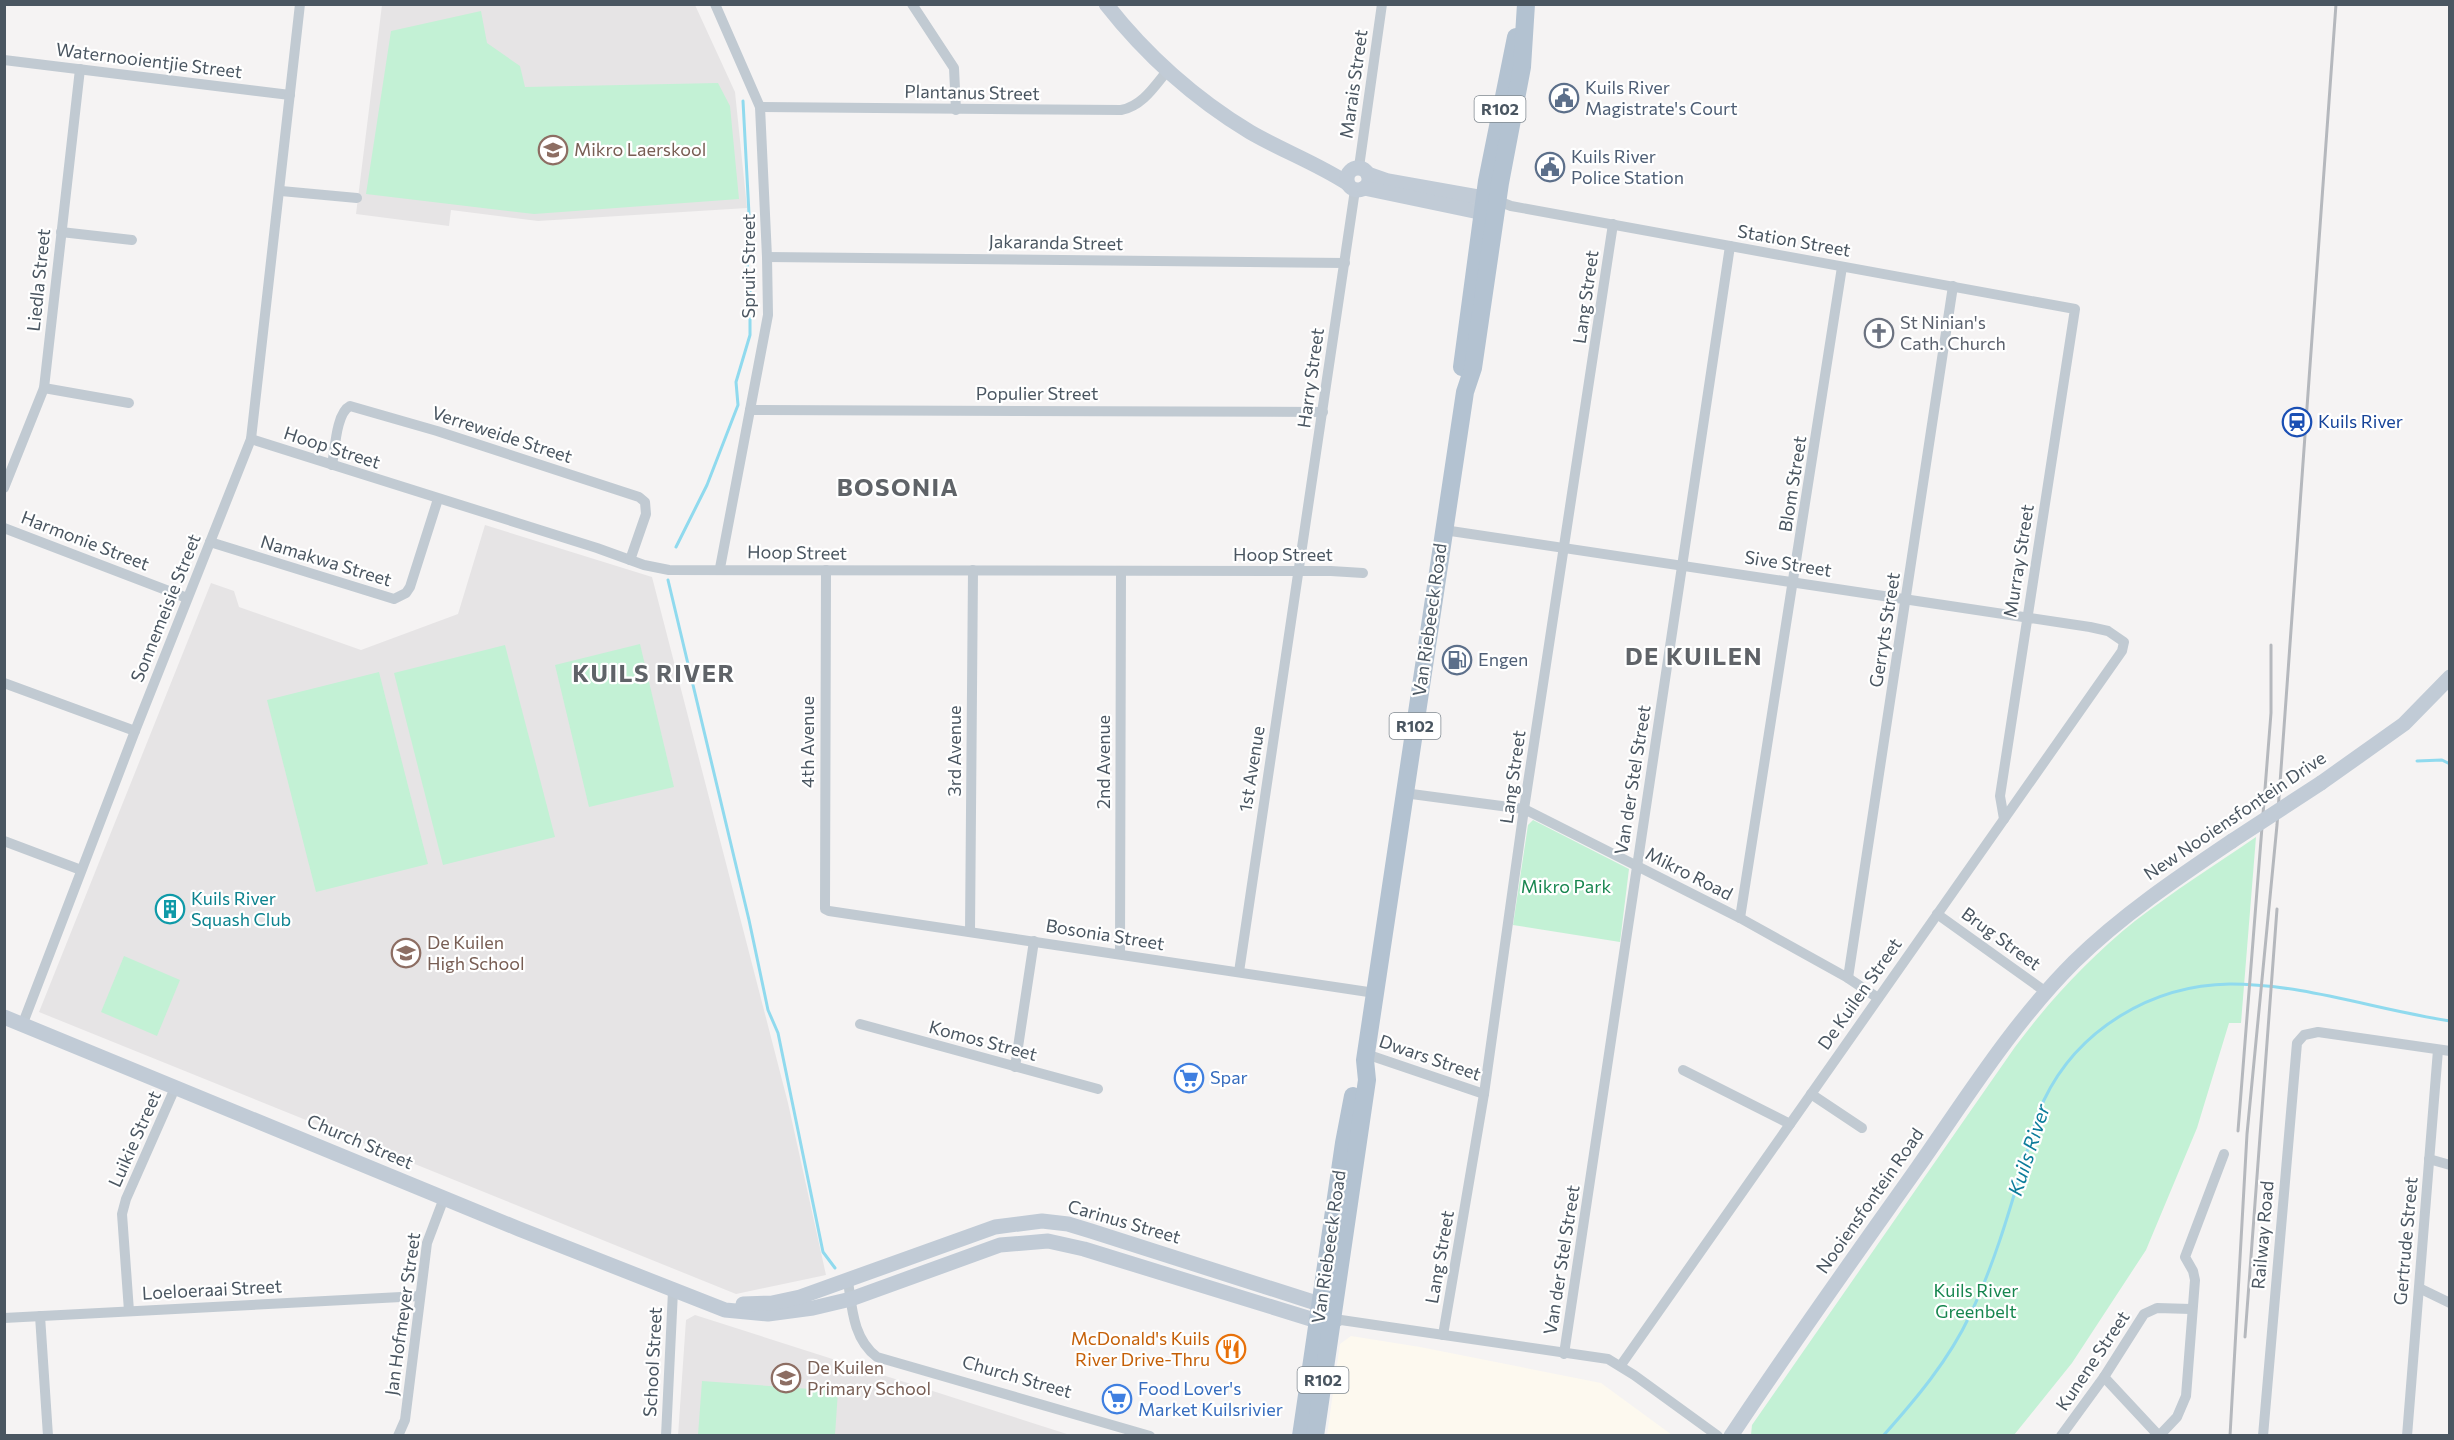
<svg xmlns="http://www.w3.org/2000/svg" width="2454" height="1440" viewBox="0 0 2454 1440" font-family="Commissioner,sans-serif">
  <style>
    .commercial { fill: #fdf9ef }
    .education { fill: #e6e4e5 }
    .green { fill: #c3f1d5 }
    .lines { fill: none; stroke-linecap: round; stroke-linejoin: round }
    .stream { stroke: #90daee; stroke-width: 3 }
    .street { stroke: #c1cad2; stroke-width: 10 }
    .secondary { stroke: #c1cbd6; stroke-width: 15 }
    .primary { stroke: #b3c2d1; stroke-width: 18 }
    .rail { stroke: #b5b8bd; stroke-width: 3 }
    .secondary-bridge { stroke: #c1cbd6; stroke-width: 15 }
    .labels { text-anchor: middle; stroke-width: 4.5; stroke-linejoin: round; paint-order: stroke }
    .shield { fill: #fff; stroke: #808990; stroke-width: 1.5 }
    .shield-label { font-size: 16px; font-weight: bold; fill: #4a5661 }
    .street-label { font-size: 18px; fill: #4a5661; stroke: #fff }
    .service-label { font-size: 18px; fill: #4e5e75; stroke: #fff; text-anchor: start }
    .education-label { font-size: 18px; fill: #785e54; stroke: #fff; text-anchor: start }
    .worship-label { font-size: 18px; fill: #5b616d; stroke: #fff; text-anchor: start }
    .transit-label { font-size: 18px; fill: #164399; stroke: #fff; text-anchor: start }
    .park-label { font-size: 18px; fill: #17864f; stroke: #fff }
    .culture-label { font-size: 18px; fill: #0d838f; stroke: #fff; text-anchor: start }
    .shop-label { font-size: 18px; fill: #366cbe; stroke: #fff; text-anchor: start }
    .food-label { font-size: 18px; fill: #c56008; stroke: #fff; text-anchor: end }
    .water-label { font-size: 20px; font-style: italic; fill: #0c7c9b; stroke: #fff }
    .district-label { font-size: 24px; font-weight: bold; letter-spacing: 1.5px; fill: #5f6368; stroke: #fff }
  </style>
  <rect width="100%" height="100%" fill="#f5f3f3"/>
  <polygon class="commercial" points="1351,1336 1420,1347 1601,1383 1672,1435 1327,1435 1340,1344"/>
  <g class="education">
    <polygon points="382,5 695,5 735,92 747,208 538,221 451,210 449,226 356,214"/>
    <polygon points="485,525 652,577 788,1103 826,1275 736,1294 39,1012 211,583 234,591 239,607 361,650 458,614"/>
    <polygon points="695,1315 1070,1435 678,1436 686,1320"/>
  </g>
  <g class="green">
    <polygon points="481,11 487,43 520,66 525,87 718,83 730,106 739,199 534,214 366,194 391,31"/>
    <polygon points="640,644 674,787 589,807 555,665"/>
    <polygon points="505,645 555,837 443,865 394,673"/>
    <polygon points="379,672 428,864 316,892 267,700"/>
    <polygon points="1533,820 1629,869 1620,942 1513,925 1528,825"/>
    <path d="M2256,837l-15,186h-12l-32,105 -51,122 -74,113 -58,72h-263l1,-10 263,-378c35,-47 74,-89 120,-126 39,-30 80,-56 121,-84z"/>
    <polygon points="124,956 180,980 157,1036 101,1012"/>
    <polygon points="702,1381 838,1391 835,1435 698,1435"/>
  </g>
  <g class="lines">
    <g class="stream">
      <polyline points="676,547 707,485 738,405 736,382 750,335 750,290 747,272 749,214 743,101"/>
      <polyline points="668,580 749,920 768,1010 778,1033 823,1252 835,1268"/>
      <polyline points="2417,761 2442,760 2450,764"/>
      <path d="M1883,1436c33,-37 66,-76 87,-121 23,-48 38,-99 53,-150 7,-21 11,-45 21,-65 34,-71 108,-115 186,-116 74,0 147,26 220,37"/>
    </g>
    <g class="street">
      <polyline points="715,4 760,107 767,257 768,315 720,568"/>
      <polyline points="912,4 954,68 956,110"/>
      <polyline points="4,60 290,95"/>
      <path d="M760,107l361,3c21,-4 33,-23 46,-39"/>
      <polyline points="1359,167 1382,4"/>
      <polyline points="281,191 357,198"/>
      <polyline points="1498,201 1511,206 2075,309 2000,796 2004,819"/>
      <polyline points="61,232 132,240"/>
      <polyline points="767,257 1345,263"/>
      <polyline points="44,388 129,403"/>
      <polyline points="750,410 1323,412"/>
      <polyline points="251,439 597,548 644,565 669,570 1331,571 1363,573"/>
      <path d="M332,465c3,-15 4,-52 18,-59l87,25 202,66 6,5 1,12 -16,46"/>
      <polyline points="4,488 44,388 80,69"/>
      <polyline points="4,528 187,598"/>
      <polyline points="1444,530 2090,627 2108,631 2124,642 2122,651 1621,1365"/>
      <polyline points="210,542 394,599 406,593 410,587 438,499"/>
      <polyline points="826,570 825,909 829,911 1375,993"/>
      <polyline points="4,683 135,731"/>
      <polyline points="1404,793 1524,809 1740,918 1848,978 1878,998"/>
      <polyline points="4,841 81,870"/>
      <polyline points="1937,914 2046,992"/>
      <polyline points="1740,918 1842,267"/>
      <polyline points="970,932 973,570"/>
      <polyline points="1120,954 1121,571"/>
      <polyline points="1239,972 1355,190"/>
      <polyline points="1848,978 1953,286"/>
      <polyline points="23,1023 135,731 251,439 300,4"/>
      <polyline points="860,1024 1098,1089"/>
      <polyline points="1366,1054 1484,1094"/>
      <polyline points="1015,1067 1034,941"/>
      <polyline points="1683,1070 1790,1124"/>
      <polyline points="1811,1094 1862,1128"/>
      <polyline points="2429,1159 2450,1165"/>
      <path d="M848,1281c4,27 5,58 29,76l273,79"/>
      <polyline points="2419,1288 2450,1303"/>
      <polyline points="129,1311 122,1214 126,1199 175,1088"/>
      <polyline points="40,1316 48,1436"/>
      <polyline points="4,1318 420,1296"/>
      <polyline points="1331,1325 1341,1320 1608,1359 1634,1375 1718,1436"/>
      <polyline points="1443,1335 1484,1094 1524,809 1613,224"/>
      <polyline points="1564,1354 1730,246"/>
      <polyline points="2104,1377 2159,1436"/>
      <polyline points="398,1436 405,1420 427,1243 444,1198"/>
      <polyline points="666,1436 673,1291"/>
      <polyline points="2061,1436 2104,1377 2144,1314 2157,1308 2191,1309"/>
      <polyline points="2159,1436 2177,1417 2186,1396 2195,1280 2193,1271 2185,1257 2224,1154"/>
      <polyline points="2263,1436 2297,1043 2304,1035 2318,1032 2450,1051"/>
      <polyline points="2407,1436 2438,1050"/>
    </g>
    <g class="secondary">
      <path d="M1106,4c40,51 88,94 144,128 31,18 66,31 97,51"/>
      <circle cx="1358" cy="179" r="11"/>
      <polyline points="1368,174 1388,181 1495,200"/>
      <polyline points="1364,188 1493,215"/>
      <polyline points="2321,783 2404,724 2450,677"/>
      <polyline points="4,1017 519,1229 725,1310 768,1314 813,1308 851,1299 1000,1245 1048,1241 1084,1249 1327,1324"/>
      <polyline points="743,1304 772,1303 800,1297 995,1227 1042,1221 1068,1224 1091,1231 1310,1301 1328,1309"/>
      <path d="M1731,1436c60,-91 124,-180 187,-269 49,-70 95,-144 156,-205 48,-47 103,-84 158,-121"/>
    </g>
    <g class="primary">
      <polyline points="1462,367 1487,181 1516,37"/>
      <polyline points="1301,1436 1344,1143 1353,1096"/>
      <polyline points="1315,1436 1367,1080 1365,1060 1465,392 1473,368 1500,183 1522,67 1526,4"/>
    </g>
    <g class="rail">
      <polyline points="2238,1131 2271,713 2271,645"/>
      <polyline points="2245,1337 2277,909"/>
      <polyline points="2230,1436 2247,1134 2277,825 2336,4"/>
    </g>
    <polyline class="secondary-bridge" points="2232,841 2321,783"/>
  </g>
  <defs>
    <g id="civic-ring" transform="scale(1.5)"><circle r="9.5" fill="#fff" stroke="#5c6f8a" stroke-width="1.5"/><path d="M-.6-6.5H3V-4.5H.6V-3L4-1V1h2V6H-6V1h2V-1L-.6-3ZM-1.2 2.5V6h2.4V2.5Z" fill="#5c6f8a"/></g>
    <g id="school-ring" transform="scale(1.5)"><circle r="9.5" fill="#fff" stroke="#8d6e63" stroke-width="1.5"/><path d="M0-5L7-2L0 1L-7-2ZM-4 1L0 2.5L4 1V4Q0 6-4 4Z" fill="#8d6e63"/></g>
    <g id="church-ring" transform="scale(1.5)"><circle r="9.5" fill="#fff" stroke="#6b7280" stroke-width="1.5"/><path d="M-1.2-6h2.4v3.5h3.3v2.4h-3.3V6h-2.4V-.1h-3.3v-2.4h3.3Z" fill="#6b7280"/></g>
    <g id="station-ring" transform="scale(1.5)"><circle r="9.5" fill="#fff" stroke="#1a4fb4" stroke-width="1.5"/><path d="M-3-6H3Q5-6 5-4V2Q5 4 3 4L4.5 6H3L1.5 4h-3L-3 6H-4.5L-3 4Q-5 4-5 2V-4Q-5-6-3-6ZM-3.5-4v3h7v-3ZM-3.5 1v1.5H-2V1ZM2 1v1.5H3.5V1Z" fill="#1a4fb4"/></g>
    <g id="fuel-ring" transform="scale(1.5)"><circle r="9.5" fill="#fff" stroke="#5c6f8a" stroke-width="1.5"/><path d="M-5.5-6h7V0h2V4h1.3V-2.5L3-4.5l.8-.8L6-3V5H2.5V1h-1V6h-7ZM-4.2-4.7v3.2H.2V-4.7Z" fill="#5c6f8a"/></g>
    <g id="building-ring" transform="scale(1.5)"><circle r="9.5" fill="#fff" stroke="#0f9aa8" stroke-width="1.5"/><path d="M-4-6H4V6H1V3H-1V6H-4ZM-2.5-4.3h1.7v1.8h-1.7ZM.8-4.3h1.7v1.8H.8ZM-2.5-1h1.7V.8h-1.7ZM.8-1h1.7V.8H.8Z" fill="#0f9aa8"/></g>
    <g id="supermarket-ring" transform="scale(1.5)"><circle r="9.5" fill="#fff" stroke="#3f7fe0" stroke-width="1.5"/><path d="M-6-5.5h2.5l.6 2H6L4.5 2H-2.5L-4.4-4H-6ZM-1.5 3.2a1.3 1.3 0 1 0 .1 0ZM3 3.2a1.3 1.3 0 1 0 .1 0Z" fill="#3f7fe0"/></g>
    <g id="restaurant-ring" transform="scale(1.5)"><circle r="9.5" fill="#fff" stroke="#e8710a" stroke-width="1.5"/><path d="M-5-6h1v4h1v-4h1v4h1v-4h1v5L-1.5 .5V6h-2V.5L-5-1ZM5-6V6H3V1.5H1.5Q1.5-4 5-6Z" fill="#e8710a"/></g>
  </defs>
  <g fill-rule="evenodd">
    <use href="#civic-ring" x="1564" y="98"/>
    <use href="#school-ring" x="553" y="150"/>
    <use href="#civic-ring" x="1550" y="167"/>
    <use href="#church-ring" x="1879" y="333"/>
    <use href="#station-ring" x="2297" y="422"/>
    <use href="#fuel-ring" x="1457" y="660"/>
    <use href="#building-ring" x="170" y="909"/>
    <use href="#school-ring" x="406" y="953"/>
    <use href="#supermarket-ring" x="1189" y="1078"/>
    <use href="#restaurant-ring" x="1231" y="1349"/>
    <use href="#school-ring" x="786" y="1378"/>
    <use href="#supermarket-ring" x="1117" y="1399"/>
  </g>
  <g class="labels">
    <g class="shield">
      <rect x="1474.5" y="96" width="51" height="26" rx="4.5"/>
      <rect x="1389.5" y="713" width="51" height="26" rx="4.5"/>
      <rect x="1297.5" y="1367" width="51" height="26" rx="4.5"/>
    </g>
    <g class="shield-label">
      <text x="1500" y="115">R102</text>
      <text x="1415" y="732">R102</text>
      <text x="1323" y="1386">R102</text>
    </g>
    <g class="street-label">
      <text transform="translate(149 61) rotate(7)" y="6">Waternooientjie Street</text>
      <text transform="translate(1354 84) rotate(-82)" y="6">Marais Street</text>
      <text transform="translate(972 93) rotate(1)" y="6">Plantanus Street</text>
      <text transform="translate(1794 241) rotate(10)" y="6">Station Street</text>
      <text transform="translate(1056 243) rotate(1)" y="6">Jakaranda Street</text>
      <text transform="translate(749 266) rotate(-90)" y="6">Spruit Street</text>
      <text transform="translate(39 280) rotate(-84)" y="6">Liedla Street</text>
      <text transform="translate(1586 297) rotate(-82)" y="6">Lang Street</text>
      <text transform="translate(1311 378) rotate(-82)" y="6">Harry Street</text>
      <text x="1037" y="400">Populier Street</text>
      <text transform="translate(502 435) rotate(18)" y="6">Verreweide Street</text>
      <text transform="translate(332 448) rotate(18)" y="6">Hoop Street</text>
      <text transform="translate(1793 484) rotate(-81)" y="6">Blom Street</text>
      <text transform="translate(85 541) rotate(21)" y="6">Harmonie Street</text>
      <text transform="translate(797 553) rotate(1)" y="6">Hoop Street</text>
      <text x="1283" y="561">Hoop Street</text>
      <text transform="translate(326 561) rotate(17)" y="6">Namakwa Street</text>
      <text transform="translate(2019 561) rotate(-81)" y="6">Murray Street</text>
      <text transform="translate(1788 564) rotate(9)" y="6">Sive Street</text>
      <text transform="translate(166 608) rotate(-68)" y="6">Sonnemeisie Street</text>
      <text transform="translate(1430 620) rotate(-82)" y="6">Van Riebeeck Road</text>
      <text transform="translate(1885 630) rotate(-81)" y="6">Gerryts Street</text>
      <text transform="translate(808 742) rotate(-90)" y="6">4th Avenue</text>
      <text transform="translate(955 751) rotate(-90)" y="6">3rd Avenue</text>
      <text transform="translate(1104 762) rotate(-90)" y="6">2nd Avenue</text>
      <text transform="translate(1252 769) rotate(-81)" y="6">1st Avenue</text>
      <text transform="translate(1513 777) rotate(-82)" y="6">Lang Street</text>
      <text transform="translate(1633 780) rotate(-81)" y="6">Van der Stel Street</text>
      <text transform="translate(2235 816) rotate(-34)" y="6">New Nooiensfontein Drive</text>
      <text transform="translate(1689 874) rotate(27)" y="6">Mikro Road</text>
      <text transform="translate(1105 935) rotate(9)" y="6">Bosonia Street</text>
      <text transform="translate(2001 939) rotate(36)" y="6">Brug Street</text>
      <text transform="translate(1860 994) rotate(-55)" y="6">De Kuilen Street</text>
      <text transform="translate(983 1041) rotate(15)" y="6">Komos Street</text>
      <text transform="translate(1430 1058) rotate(19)" y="6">Dwars Street</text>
      <text transform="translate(135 1139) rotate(-66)" y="6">Luikie Street</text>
      <text transform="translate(360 1142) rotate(23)" y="6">Church Street</text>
      <text transform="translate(1870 1201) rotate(-55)" y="6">Nooiensfontein Road</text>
      <text transform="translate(1124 1222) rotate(16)" y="6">Carinus Street</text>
      <text transform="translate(2263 1235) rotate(-85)" y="6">Railway Road</text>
      <text transform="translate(2406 1241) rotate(-85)" y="6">Gertrude Street</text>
      <text transform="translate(1329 1247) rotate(-82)" y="6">Van Riebeeck Road</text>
      <text transform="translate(1440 1257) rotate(-80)" y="6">Lang Street</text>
      <text transform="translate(1562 1260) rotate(-81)" y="6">Van der Stel Street</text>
      <text transform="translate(212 1290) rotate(-3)" y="6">Loeloeraai Street</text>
      <text transform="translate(403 1314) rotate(-82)" y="6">Jan Hofmeyer Street</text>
      <text transform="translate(2093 1361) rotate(-56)" y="6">Kunene Street</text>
      <text transform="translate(653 1362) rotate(-87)" y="6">School Street</text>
      <text transform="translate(1017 1377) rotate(16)" y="6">Church Street</text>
    </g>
    <g class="service-label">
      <text x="1585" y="94">Kuils River<tspan x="1585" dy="21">Magistrate's Court</tspan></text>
      <text x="1571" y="163">Kuils River<tspan x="1571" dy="21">Police Station</tspan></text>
      <text x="1478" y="666">Engen</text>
    </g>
    <g class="education-label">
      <text x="574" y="156">Mikro Laerskool</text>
      <text x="427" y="949">De Kuilen<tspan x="427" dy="21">High School</tspan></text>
      <text x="807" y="1374">De Kuilen<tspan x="807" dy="21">Primary School</tspan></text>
    </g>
    <g class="worship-label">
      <text x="1900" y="329">St Ninian's<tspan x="1900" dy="21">Cath. Church</tspan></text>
    </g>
    <g class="transit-label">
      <text x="2318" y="428">Kuils River</text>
    </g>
    <g class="park-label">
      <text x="1566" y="893">Mikro Park</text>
      <text x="1976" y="1297">Kuils River<tspan x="1976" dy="21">Greenbelt</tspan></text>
    </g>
    <g class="culture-label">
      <text x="191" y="905">Kuils River<tspan x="191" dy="21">Squash Club</tspan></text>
    </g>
    <g class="shop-label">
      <text x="1210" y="1084">Spar</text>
      <text x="1138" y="1395">Food Lover's<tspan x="1138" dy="21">Market Kuilsrivier</tspan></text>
    </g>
    <g class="food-label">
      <text x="1210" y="1345">McDonald's Kuils<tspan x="1210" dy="21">River Drive-Thru</tspan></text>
    </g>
    <g class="water-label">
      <text transform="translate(2029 1150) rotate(-72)" y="7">Kuils River</text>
    </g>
    <g class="district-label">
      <text x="898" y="496">BOSONIA</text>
      <text x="1694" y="665">DE KUILEN</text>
      <text x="654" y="682">KUILS RIVER</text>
    </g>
  </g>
  <rect width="2454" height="1440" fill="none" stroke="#4a5661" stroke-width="12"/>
</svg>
